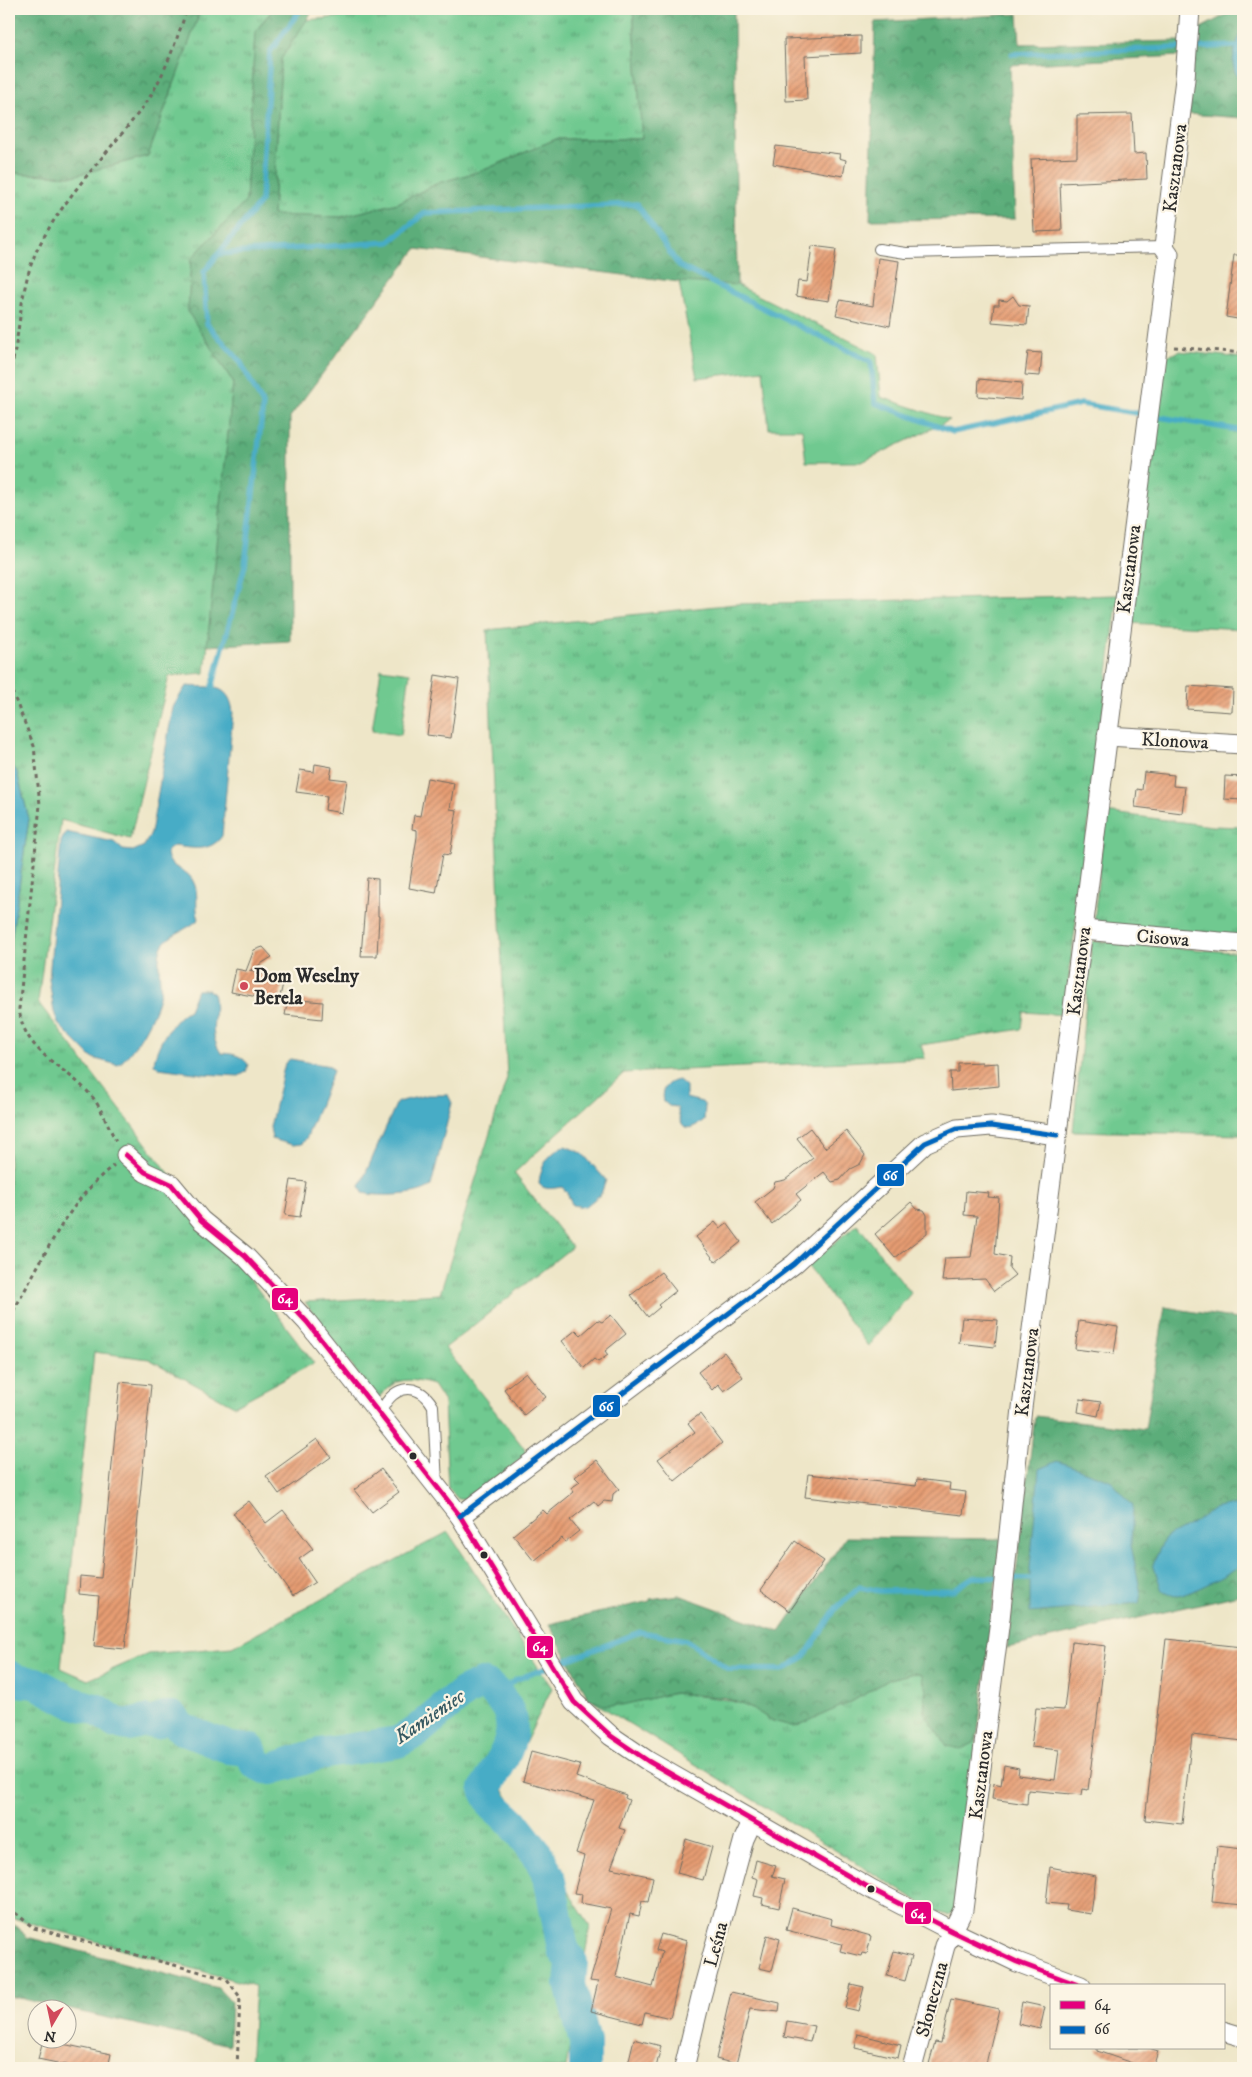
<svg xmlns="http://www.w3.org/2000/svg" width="1252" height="2077" viewBox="0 0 1252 2077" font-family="'IM FELL DW Pica',serif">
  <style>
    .grass { fill: url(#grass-tufts); stroke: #4d7a5e }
    .forest { fill: url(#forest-crowns); stroke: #436c52 }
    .green { fill: #6fc990; stroke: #4d7a5e }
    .water { fill: #47acc6; stroke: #396c78 }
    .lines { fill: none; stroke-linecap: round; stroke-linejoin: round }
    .stream { stroke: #47acc6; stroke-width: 5.5 }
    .river { stroke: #47acc6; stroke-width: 32 }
    .building { fill: url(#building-hatch) }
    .lane-casing { stroke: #6f6c62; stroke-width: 12 }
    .street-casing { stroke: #6f6c62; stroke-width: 21 }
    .path { stroke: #6f6c62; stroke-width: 3; stroke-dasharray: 4 4; stroke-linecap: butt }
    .lane { stroke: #fff; stroke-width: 10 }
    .street { stroke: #fff; stroke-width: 19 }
    .bus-1-casing { stroke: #fcf5e5; stroke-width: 9 }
    .bus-2-casing { stroke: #fcf5e5; stroke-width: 9 }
    .bus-1 { stroke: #e5007d; stroke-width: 5 }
    .bus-2 { stroke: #0065bd; stroke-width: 5 }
    .poi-dot { fill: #d1495b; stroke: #fcf5e5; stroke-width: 2 }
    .bus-dot { fill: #2b2b2b; stroke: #fcf5e5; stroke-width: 2 }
    .labels { text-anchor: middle; stroke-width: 4.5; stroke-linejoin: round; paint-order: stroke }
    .street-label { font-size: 19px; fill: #2b2b2b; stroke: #fcf5e5 }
    .poi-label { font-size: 19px; font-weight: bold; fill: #2b2b2b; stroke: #fcf5e5; text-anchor: start }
    .water-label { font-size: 20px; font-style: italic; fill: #355861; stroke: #fcf5e5 }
    .line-badge { stroke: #fcf5e5; stroke-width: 2 }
    .badge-label { font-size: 14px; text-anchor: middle; font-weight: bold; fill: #fff }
  </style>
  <defs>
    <pattern id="grass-tufts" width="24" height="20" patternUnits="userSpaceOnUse" patternTransform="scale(1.25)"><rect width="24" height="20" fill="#6fc990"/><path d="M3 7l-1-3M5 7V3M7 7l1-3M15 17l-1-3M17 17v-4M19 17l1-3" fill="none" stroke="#5ba376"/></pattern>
    <pattern id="forest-crowns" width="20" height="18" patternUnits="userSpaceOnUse" patternTransform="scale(1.25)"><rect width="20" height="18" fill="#5bad7a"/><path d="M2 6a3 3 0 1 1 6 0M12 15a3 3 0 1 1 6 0" fill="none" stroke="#4b8d64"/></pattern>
    <pattern id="building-hatch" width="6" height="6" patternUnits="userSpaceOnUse" patternTransform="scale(1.25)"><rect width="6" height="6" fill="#e69c72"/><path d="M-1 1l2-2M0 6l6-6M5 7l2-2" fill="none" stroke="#bb7f5e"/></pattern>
  </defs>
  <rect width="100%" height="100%" fill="#fcf5e5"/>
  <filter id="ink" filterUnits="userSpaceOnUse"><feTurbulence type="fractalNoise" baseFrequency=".02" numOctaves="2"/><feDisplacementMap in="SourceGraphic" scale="10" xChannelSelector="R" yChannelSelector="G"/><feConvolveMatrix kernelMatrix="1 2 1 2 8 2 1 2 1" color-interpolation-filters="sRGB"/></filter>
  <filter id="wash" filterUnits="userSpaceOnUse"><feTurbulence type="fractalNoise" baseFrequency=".0096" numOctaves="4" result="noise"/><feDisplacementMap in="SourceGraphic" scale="20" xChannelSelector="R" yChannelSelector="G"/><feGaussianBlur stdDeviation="1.12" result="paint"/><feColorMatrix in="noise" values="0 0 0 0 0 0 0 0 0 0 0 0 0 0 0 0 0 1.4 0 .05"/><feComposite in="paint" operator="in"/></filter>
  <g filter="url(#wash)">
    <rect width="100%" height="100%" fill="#eee6c8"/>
    <g class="grass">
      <polygon points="201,9 273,9 255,32 246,201 191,259 188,312 233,382 205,673 169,676 130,839 61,820 38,1002 314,1363 234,1406 149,1359 94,1352 61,1668 88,1680 148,1654 232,1647 448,1532 552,1688 503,1789 590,1926 566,2068 250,2068 255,1986 9,1917 9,955 29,819 17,772 9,760 9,173 73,176 148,156"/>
      <polygon points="430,9 633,9 642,139 556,139 484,170 438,183 398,203 341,217 273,216 281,59 306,20"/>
      <polygon points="1179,351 1243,358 1243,629 1128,623 1164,358"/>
      <path d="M1118,595l-54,420 -40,-3 -2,17 -101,16 4,13 -301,15 -110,100 58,74 -127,101 79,100 2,7 -57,45 -11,-1 -10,-11 -4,-86 -11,-17c-27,-8 -38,-8 -56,15l-72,-98 135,-8 67,-216 -20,-448 248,-26z"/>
      <polygon points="1105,812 1212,826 1243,827 1243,937 1094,923"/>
      <polygon points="1092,941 1243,953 1243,1135 1073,1131"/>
      <polygon points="857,1224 911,1293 868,1346 807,1265"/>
      <path d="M914,1673l8,2 4,15 -2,22 54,20 -23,173 -2,8 -5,2 -12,-3 -347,-213c31,12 51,0 82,-5 8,-2 18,1 27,2 33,3 47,7 75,25l78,-19 39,-23z"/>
    </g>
    <g class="forest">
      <polygon points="9,9 201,9 148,156 73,176 9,173"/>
      <polygon points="273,9 314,9 281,59 273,215 341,217 398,203 438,183 484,170 556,139 642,139 633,9 734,9 737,285 679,282 416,249 290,417 290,641 207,646 233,382 188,312 191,259 246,201 255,32"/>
      <polygon points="1237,9 1243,9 1243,118 1187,114 1195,31"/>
      <polygon points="1018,14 1020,44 1180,41 1181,56 1010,65 1015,219 870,220 875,22"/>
      <polygon points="1165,1307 1243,1320 1243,1594 1007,1648 1035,1416 1145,1429"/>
      <polygon points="846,1537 1001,1539 978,1732 974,1743 961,1749 947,1746 924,1712 926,1690 922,1675 914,1673 890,1679 851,1702 795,1727 773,1721 753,1709 726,1698 674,1693 622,1705 604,1705 589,1699 549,1624 650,1601 650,1599 679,1595 780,1632"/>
      <polygon points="9,1920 27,1937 218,1988 231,2002 229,2045 9,1996"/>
    </g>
    <g class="green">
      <polygon points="679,282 737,285 877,354 881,397 950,420 862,462 806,462 802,429 769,429 763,370 697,378"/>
      <polygon points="381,669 410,673 401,735 372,731"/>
    </g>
    <g class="water">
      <path d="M1243,26v58c-18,-18 -7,-37 0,-58z"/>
      <path d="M186,686c25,2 43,-4 47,26l-11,124c-12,17 -30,12 -48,10l-7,5c0,20 19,15 26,30 7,12 1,26 6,38 -10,10 -28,15 -35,24 -10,13 -2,35 -4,50 -4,21 -25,59 -42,72l-26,-7 -33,-33 -5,-13 -5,-33 12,-138 5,-9 48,10 9,8 10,1 11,-5 7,-13 22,-126z"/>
      <polygon points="9,760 17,772 29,819 9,955"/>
      <path d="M197,990h11l5,3c6,25 -7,37 8,60 11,1 19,1 27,11l-2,8 -7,4 -36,-2 -44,-6 -5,-4c1,-17 19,-46 35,-54z"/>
      <polygon points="290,1059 330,1066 333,1071 307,1137 302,1144 293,1145 272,1139 270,1127 285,1063"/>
      <path d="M679,1080l7,6v12l16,4 3,4 -1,14c-21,16 -23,5 -27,-13l-8,-1 -6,-5c-3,-11 4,-20 16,-21z"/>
      <path d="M427,1095h21l4,8 -21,83c-13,10 -51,11 -68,7l-3,-7 37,-84z"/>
      <path d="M565,1146l17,7 24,27 -5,14 -16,13 -13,-2 -5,-12 -5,-6c-8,1 -17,4 -23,-3 1,-17 9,-31 26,-38z"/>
      <polygon points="1057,1461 1110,1480 1133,1505 1131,1545 1141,1594 1139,1603 1030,1613 1030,1567 1039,1469"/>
      <path d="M1243,1503v60c-10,9 -54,32 -66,33 -5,0 -10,-3 -15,-5l-9,-27 11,-25 6,-4 25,-13 17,-13z"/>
    </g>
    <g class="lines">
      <g class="stream">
        <polyline points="1012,54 1236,46"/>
        <polyline points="218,254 389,242 425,213 637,204 679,266 871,362 875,403 953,432 1081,404 1238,430 1243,435"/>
        <polyline points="212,688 245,565 263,405 240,361 207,324 204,272 261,201 270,52 301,9"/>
        <polyline points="497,1695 515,1680 640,1632 686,1640 728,1669 783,1670 805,1656 836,1608 860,1587 880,1591 953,1590 973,1577 1030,1579"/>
      </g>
      <path class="river" d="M9,1676l8,5 19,2 35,19 27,8 18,13 13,2 16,-4 10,2 10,-6h7l10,12 48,19 21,2 4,13 10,5 7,1 47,-15 79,-12 18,-10 48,-40 18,-8c9,3 14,9 20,17 24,29 -2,62 -17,88l8,16 20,18 25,32 11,21 14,73 9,13 -2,22 15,58v26"/>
    </g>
    <g id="blocks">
      <g class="building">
        <polygon points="861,36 861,53 805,56 807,100 786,101 784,39"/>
        <polygon points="1132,114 1134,154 1146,153 1147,179 1060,183 1062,231 1034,232 1031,159 1077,157 1077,115"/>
        <polygon points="776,146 840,154 839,158 846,160 843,176 773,164"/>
        <polygon points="812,246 836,249 829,301 796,296 798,281 807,282"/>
        <polygon points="1234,255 1243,255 1243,320 1226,317"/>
        <polygon points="878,258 899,261 890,326 836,315 840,300 873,306"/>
        <polygon points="1013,296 1019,305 1029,306 1027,325 992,322 994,305 999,305 999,300 1007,301"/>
        <polygon points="1028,352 1042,353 1040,376 1025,375"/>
        <polygon points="979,379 1022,383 1021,400 978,396"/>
        <polygon points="435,675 459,679 451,738 427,735"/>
        <polygon points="1188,686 1233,689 1232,712 1187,709"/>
        <polygon points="315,764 332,767 330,778 347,780 342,813 325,810 327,796 296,792 300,770 314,772"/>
        <polygon points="1144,772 1174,775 1173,786 1185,787 1182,813 1135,807 1137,789 1142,790"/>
        <polygon points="1225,776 1243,777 1243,800 1224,799"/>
        <polygon points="427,778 454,783 450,809 457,810 450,855 443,854 436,893 409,888 417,837 417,830 412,829 414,815 420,816"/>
        <polygon points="367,878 378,879 378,916 379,916 377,956 361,956"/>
        <polygon points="263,947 272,957 249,971 284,979 279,1001 231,992 236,969 246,971 254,950"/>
        <polygon points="288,999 323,1002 322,1019 285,1015"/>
        <polygon points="982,1062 982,1064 998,1063 999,1086 951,1091 950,1072 958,1072 958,1063"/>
        <polygon points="810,1128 825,1148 846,1131 865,1155 860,1164 850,1169 840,1180 832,1182 824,1172 796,1194 801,1200 772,1224 755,1202 773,1188 775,1182 785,1180 813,1158 797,1138"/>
        <polygon points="291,1180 306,1182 300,1217 285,1215"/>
        <polygon points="966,1191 989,1193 988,1197 999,1198 995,1254 1010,1257 1009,1268 1015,1275 994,1291 985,1279 942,1281 945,1258 971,1257 977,1216 964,1215"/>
        <polygon points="911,1202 917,1209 924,1210 927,1215 927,1233 895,1258 875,1234"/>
        <polygon points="715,1222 720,1228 727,1223 741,1242 716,1262 696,1237"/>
        <polygon points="661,1272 676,1291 658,1305 660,1307 648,1317 631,1295"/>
        <polygon points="611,1315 626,1334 605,1351 608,1355 598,1362 594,1359 584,1368 562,1341 576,1330 581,1335 598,1320 602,1322"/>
        <polygon points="962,1318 998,1320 995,1347 959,1343"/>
        <polygon points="1079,1321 1118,1327 1114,1354 1075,1349"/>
        <polygon points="724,1352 743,1377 724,1391 718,1384 712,1390 698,1372"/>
        <polygon points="526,1372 546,1397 524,1415 504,1389"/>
        <polygon points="120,1382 151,1385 125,1649 94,1646 99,1596 79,1594 80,1576 101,1578"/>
        <polygon points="1080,1399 1101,1402 1098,1416 1078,1412"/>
        <polygon points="700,1414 722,1443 675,1481 658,1459 695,1432 688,1423"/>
        <polygon points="317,1439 331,1457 279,1494 266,1476"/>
        <polygon points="597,1460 619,1489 613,1494 612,1502 604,1501 598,1506 594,1501 570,1520 579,1531 565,1542 562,1538 534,1561 513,1535 543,1510 547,1514 574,1492 571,1488 580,1482 575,1477"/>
        <polygon points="381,1469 399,1492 372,1512 354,1490"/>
        <polygon points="808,1474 916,1486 917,1479 950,1483 949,1490 966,1492 963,1515 805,1497"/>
        <polygon points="249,1501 266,1523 283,1510 313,1549 299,1559 315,1582 293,1596 233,1513"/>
        <polygon points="795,1541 824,1561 790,1611 761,1590"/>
        <polygon points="1166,1639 1243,1647 1243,1741 1192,1735 1182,1824 1145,1820"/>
        <polygon points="1072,1642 1106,1646 1088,1790 1083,1789 1082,1795 1028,1790 1027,1804 992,1799 994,1783 1001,1785 1004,1765 1019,1768 1018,1775 1055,1780 1059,1750 1031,1747 1036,1708 1064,1710"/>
        <polygon points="531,1752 580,1765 576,1777 626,1795 625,1798 629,1800 619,1828 625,1830 611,1868 653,1877 648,1902 642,1901 639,1916 630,1914 616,1977 653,1987 662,1952 656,1950 661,1934 687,1941 670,2018 645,2012 642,2024 591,2011 598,1982 590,1981 611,1909 581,1903 582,1894 574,1893 584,1856 576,1853 594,1800 523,1781"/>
        <polygon points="686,1839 712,1847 703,1880 677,1873"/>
        <polygon points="1217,1846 1243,1849 1243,1905 1212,1902"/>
        <polygon points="756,1860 776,1866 772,1876 785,1879 779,1908 762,1904 763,1898 754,1896 758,1879 752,1877"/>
        <polygon points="1050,1867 1096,1876 1091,1914 1066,1910 1067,1905 1046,1903"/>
        <polygon points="792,1908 832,1919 831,1925 871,1936 867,1954 862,1953 861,1956 840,1951 842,1944 786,1930"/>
        <polygon points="767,1935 780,1939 772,1971 759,1968"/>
        <polygon points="894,1951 912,1956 905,1981 887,1976"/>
        <polygon points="851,1984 864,1987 858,2011 845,2008"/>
        <polygon points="731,1992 780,2003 779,2012 750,2009 736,2064 716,2059"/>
        <polygon points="951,1999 999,2009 985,2068 947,2068 929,2064 935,2042 941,2043"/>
        <polygon points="1022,2002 1045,2007 1040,2029 1018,2024"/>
        <polygon points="787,2021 814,2026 810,2042 784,2037"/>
        <polygon points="858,2034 901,2045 898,2058 855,2048"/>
        <polygon points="634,2039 661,2046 656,2068 627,2068"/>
        <polygon points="43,2040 111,2054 108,2068 81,2068 38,2059"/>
        <polygon points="1097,2048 1149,2048 1158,2051 1153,2068 1131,2068 1132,2063 1097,2051"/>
      </g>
    </g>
  </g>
  <g filter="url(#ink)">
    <use href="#blocks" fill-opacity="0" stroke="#6f6c62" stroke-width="1"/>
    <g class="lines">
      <g class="lane-casing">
        <g id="lane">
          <polyline points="879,249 906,253 1164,247"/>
          <path d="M380,1416c8,-29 37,-38 53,-10l4,78"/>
        </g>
      </g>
      <g class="street-casing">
        <g id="street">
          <polyline points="1107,736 1243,744"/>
          <polyline points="1083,930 1243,944"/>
          <polyline points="126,1155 145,1172 171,1184 201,1220 245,1256 307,1322 460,1516 574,1702 611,1736 648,1761 873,1890 952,1931 1017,1962 1081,1986"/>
          <polyline points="460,1516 794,1264 925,1143 957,1129 991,1126 1057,1135"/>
          <polyline points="1223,2031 1243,2037"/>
          <polyline points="684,2068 701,1997 744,1839 752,1822"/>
          <polyline points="912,2068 945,1946 963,1910 1000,1619 1022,1408 1169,254 1164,247 1185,79 1190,9"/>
        </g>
      </g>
      <g class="path">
        <polyline points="1174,347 1243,353"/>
        <path d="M9,376c13,-44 9,-91 31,-132 26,-49 66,-89 100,-133 22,-28 36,-69 47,-102"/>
        <path d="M9,684l25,62 6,59 -21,204c6,49 53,58 77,93 8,12 13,26 20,39"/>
        <path d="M9,1318c32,-53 55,-114 105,-153"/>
        <polyline points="9,1908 34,1928 227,1979 240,1997 237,2068"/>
      </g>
      <use href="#lane" class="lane"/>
      <use href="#street" class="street"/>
      <g class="bus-1-casing">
        <polyline id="bus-1" points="126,1155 145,1172 171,1184 201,1220 245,1256 307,1322 460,1516 574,1702 611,1736 648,1761 873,1890 952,1931 1017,1962 1081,1986"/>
      </g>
      <g class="bus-2-casing">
        <polyline id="bus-2" points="460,1516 794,1264 925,1143 957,1129 991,1126 1057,1135"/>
      </g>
      <use href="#bus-1" class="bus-1"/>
      <use href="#bus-2" class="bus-2"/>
    </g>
  </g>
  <circle class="poi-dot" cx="244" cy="986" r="5"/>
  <g class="bus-dot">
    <circle cx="413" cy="1456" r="4.5"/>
    <circle cx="484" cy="1555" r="4.5"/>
    <circle cx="871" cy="1889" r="4.5"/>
  </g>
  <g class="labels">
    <g class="street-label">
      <text transform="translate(1174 168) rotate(-83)" y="7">Kasztanowa</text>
      <text transform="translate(1128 569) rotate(-83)" y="7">Kasztanowa</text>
      <text transform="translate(1175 740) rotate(3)" y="7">Klonowa</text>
      <text transform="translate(1163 937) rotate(5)" y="7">Cisowa</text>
      <text transform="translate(1078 971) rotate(-83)" y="7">Kasztanowa</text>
      <text transform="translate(1026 1372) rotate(-83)" y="7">Kasztanowa</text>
      <text transform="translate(980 1775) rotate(-83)" y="7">Kasztanowa</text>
      <text transform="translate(715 1944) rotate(-75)" y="7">Leśna</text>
      <text transform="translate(931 1999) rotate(-75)" y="7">Słoneczna</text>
    </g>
    <g class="poi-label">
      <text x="254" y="982">Dom Weselny<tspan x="254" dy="22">Berela</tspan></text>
    </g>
    <g class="water-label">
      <text transform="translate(429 1716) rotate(-34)" y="7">Kamieniec</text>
    </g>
  </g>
  <g class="line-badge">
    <rect x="876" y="1163" width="29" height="24" rx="5" fill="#0065bd"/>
    <rect x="271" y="1287" width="28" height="24" rx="5" fill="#e5007d"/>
    <rect x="592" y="1394" width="29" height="24" rx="5" fill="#0065bd"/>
    <rect x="526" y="1635" width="28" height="24" rx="5" fill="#e5007d"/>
    <rect x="904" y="1901" width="28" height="24" rx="5" fill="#e5007d"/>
  </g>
  <g class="badge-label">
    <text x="890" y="1180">66</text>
    <text x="285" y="1303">64</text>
    <text x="606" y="1411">66</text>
    <text x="540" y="1651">64</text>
    <text x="918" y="1918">64</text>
  </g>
  <rect width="1252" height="2077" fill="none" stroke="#fcf5e5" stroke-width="30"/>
  <rect x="1050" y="1984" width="175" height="65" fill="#fcf5e5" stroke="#a8a49b"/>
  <rect x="1060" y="2001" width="25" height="8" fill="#e5007d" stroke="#a8a49b"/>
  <text x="1094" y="2010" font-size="15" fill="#2b2b2b">64</text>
  <rect x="1060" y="2026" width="25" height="8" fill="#0065bd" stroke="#a8a49b"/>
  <text x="1094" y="2034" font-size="15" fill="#2b2b2b">66</text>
  <g transform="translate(52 2024) rotate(189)"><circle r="24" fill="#fcf5e5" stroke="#a8a49b"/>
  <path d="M0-4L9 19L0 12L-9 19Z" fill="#d1495b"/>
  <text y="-8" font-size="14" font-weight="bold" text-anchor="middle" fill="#2b2b2b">N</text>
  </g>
</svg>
